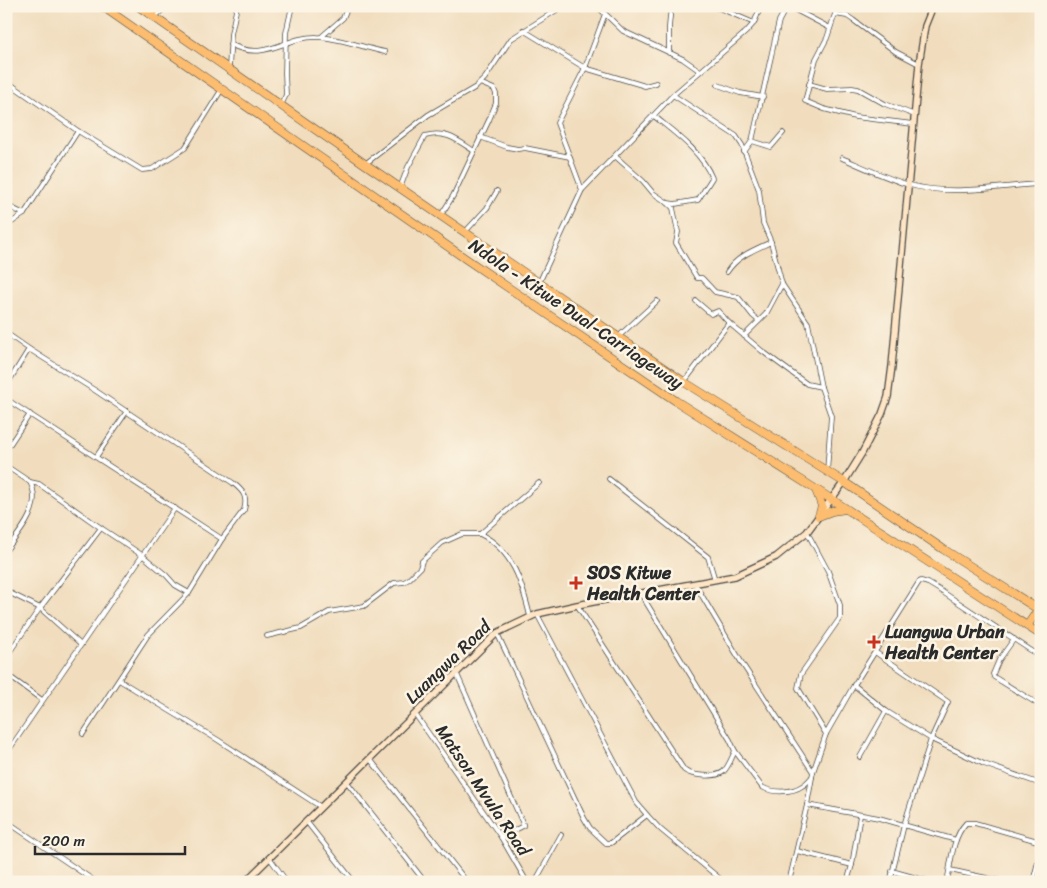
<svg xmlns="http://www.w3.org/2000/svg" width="1047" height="888" viewBox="0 0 1047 888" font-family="Sriracha,sans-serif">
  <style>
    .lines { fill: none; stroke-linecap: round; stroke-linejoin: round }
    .street-casing { stroke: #494641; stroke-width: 5.5 }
    .secondary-casing { stroke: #494641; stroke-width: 8 }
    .highway-casing { stroke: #494641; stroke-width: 9 }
    .street { stroke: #fff; stroke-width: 4 }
    .secondary { stroke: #fee5c5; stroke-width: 5.5 }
    .highway { stroke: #fcbd6f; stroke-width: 8 }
    .poi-dot { fill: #c8321e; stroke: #fcf5e5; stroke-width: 2 }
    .labels { text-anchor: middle; stroke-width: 5; stroke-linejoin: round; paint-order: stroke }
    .street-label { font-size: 18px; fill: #2b2b2b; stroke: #fcf5e5 }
    .poi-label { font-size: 18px; font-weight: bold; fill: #2b2b2b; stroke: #fcf5e5; text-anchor: start }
  </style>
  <rect width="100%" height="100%" fill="#fcf5e5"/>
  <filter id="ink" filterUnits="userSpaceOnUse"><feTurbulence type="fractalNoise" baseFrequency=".02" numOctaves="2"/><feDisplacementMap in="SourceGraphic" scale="10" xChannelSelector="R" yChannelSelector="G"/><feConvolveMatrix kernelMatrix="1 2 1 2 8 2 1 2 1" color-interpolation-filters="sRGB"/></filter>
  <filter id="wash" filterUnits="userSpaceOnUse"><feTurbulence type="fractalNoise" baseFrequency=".0096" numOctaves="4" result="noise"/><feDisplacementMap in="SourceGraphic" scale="20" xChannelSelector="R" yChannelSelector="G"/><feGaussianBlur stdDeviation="1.12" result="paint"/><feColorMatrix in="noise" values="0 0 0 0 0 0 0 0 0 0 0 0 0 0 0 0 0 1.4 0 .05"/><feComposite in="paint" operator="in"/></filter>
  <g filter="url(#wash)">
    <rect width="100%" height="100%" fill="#f1ddbe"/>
  </g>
  <g filter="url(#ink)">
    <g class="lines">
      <g class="street-casing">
        <g id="street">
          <polyline points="597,6 623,31 683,59 700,71"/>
          <polyline points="709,6 719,8 754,23"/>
          <polyline points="788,6 830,28"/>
          <polyline points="835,14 837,6"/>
          <polyline points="154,18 166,6"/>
          <polyline points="523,30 585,68 645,86 656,83"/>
          <polyline points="321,37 343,18 348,6"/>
          <path d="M230,44c35,19 55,-8 87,-7 21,0 47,11 68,15"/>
          <polyline points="669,53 669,27 671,6"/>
          <polyline points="229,68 231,34 237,6"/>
          <polyline points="6,81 78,131 142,170 152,169 185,148 222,89"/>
          <polyline points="809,84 827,89 852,88 858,89 885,104 915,115"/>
          <polyline points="718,85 740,93 763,97"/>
          <polyline points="6,94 12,85"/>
          <polyline points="673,95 736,136 742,145 759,190 763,223 771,242 782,284 808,323 821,387 831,416 827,472"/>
          <polyline points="281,105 286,95 285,73 286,33 292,6"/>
          <path d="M654,116c22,18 47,35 58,62l-14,22 -23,4 -7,-1"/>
          <polyline points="913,124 855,117 824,109 805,101 816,59 827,38 835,14 847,16 853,20 896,52 919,64"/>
          <polyline points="480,137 507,147 518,149 525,148 570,157"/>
          <polyline points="752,141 771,147 783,133"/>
          <polyline points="744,152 752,141 779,21 787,6"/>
          <polyline points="616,157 643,181 653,193 668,203 673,208 678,232 676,243 697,278 702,278 715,292 738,297 753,316 759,321"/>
          <path d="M842,158c21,9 42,19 64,26 44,13 91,2 135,0"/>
          <polyline points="365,164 428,115 476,87 485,78 511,39 563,6"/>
          <path d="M400,188l8,-21 17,-31c21,-6 32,4 49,15"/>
          <polyline points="582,190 557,123 585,68 605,14"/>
          <polyline points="6,205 24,214"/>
          <polyline points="441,215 453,196 489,120 496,103 496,94 494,89 480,83"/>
          <polyline points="6,226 24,214 78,131"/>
          <polyline points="465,232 487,208 497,191"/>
          <path d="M727,272c10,-16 27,-22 44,-30"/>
          <polyline points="539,283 582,190 673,95 746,32 754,23 761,6"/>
          <polyline points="696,301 711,314 718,311 729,323 762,351 807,384 821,387"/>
          <path d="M6,333l23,16 67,42 137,92c10,8 15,13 11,27l-22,29 -33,54 -41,42 -65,99"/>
          <polyline points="744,336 766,314 782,284"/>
          <polyline points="618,337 657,301"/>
          <polyline points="684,382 729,323"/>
          <polyline points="6,386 29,349"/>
          <polyline points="6,399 222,539"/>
          <polyline points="6,450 30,414"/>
          <polyline points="96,457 127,411"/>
          <polyline points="6,466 30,482 39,484 101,528 142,555 166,575 175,585 189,593"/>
          <polyline points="609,479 708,557 715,580"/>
          <polyline points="807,532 828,571 840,605 840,618 801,674 798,688 826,734"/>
          <path d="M6,550c15,-19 37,-44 24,-68"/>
          <polyline points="695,584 743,665 813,772"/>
          <polyline points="6,591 40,608 81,645"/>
          <path d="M641,594l89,146 5,11 27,36c10,6 30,6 40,-1 4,-2 7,-6 10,-9"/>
          <path d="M577,605l107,165c7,6 31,8 39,2 5,-4 9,-15 12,-21"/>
          <path d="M530,616c-8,-33 -17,-66 -50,-82l59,-51"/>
          <polyline points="497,633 584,818 590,828 606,843 611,843 647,815 636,802 537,614"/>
          <polyline points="267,636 301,628 329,612 364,606 394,583 404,582 409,579 420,568 422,561 442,543 462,534 480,534"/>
          <polyline points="1014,639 999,660 993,674 994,677 1041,706"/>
          <polyline points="875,652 948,702 931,739 984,764 1041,784"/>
          <polyline points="6,657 40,608 101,528"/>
          <polyline points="456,672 523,824 523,826 501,837"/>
          <polyline points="6,674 42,700"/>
          <polyline points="119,680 218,740 321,807"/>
          <polyline points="854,685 886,711 931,739 904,825 890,882"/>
          <polyline points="415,714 501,837 527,882"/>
          <polyline points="6,754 175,508"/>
          <polyline points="860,757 886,711"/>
          <polyline points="370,759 467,882"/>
          <polyline points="347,782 425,882"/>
          <polyline points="807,805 879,818 956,840"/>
          <polyline points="647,815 660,829 724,882"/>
          <polyline points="6,821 96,882"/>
          <polyline points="306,821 354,882"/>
          <polyline points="797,851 852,865"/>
          <polyline points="269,857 287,882"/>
          <polyline points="950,870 1005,882"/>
          <polyline points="892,871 931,882"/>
          <polyline points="535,882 561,835"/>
          <polyline points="789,882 807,805 813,772 826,734 854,685 919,582 921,581 928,583 938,589 1041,657"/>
          <polyline points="847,882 852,865 860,815"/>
          <path d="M947,882c4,-19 5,-44 19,-59h9l66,19"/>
          <polyline points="1033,882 1041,849"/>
        </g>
      </g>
      <g class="secondary-casing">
        <polyline id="secondary" points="245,882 497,633 537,614 577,605 735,576 776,557 807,532 844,482 862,453 882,414 888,397 892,366 919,64 925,26 933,6"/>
      </g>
      <g class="highway-casing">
        <g id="highway">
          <polyline points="102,6 466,259 676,401 831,499 1041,635"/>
          <polyline points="138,6 365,164 684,382 844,482 943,549 1041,611"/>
          <polyline points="816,490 822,506 819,516"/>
          <polyline points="819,516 832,511 846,509"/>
          <polyline points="1027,626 1038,610"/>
        </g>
      </g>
      <use href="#street" class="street"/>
      <use href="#secondary" class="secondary"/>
      <use href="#highway" class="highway"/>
    </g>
  </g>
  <g class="poi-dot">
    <path d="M573.5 575.5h5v5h5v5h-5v5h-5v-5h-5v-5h5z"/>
    <path d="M871.5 634.5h5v5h5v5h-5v5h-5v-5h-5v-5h5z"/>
  </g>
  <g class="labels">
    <g class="street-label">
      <text transform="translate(576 314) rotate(34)" y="6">Ndola - Kitwe Dual-Carriageway</text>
      <text transform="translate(448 662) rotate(-44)" y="6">Luangwa Road</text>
      <text transform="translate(483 790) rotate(56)" y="6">Matson Mvula Road</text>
    </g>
    <g class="poi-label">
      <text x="587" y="579">SOS Kitwe<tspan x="587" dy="21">Health Center</tspan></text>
      <text x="885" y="638">Luangwa Urban<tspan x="885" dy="21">Health Center</tspan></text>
    </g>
  </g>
  <rect width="1047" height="888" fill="none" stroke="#fcf5e5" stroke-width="25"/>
  <path d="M35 846v8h150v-8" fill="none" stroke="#2b2b2b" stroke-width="2.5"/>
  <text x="42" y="846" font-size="15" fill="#2b2b2b" stroke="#fcf5e5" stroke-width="4" paint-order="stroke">200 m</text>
</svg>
